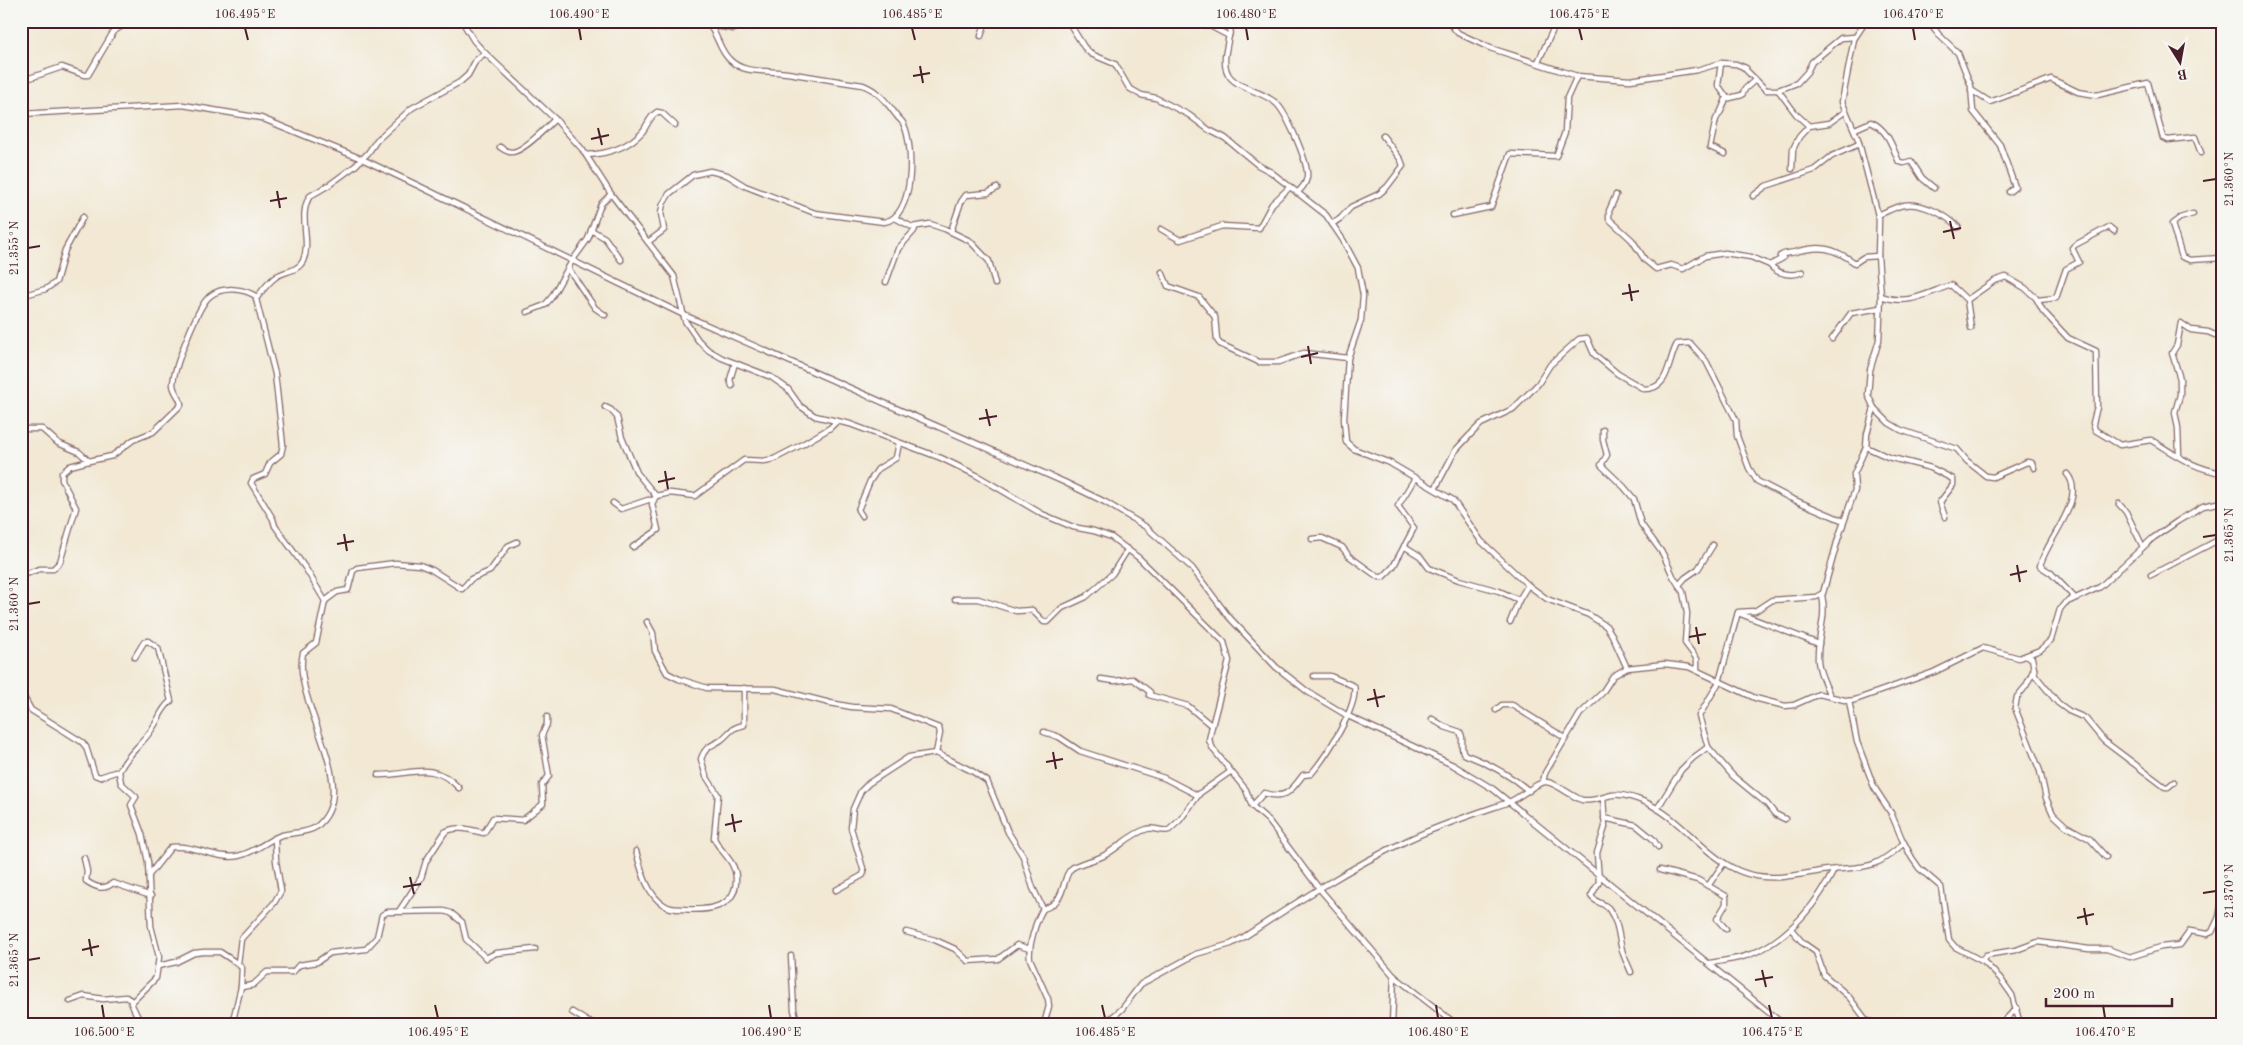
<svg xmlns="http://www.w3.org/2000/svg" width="2243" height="1045" viewBox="0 0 2243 1045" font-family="'Old Standard TT',serif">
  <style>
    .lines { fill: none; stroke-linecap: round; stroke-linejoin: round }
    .minor-casing { stroke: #856566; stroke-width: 7 }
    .minor { stroke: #fff; stroke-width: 4.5 }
    .ticks { fill: none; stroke: #4a1f2b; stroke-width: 2 }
    .neatline { fill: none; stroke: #4a1f2b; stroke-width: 2 }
    .ticks-label { font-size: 12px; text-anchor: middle; fill: #4a1f2b }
  </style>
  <rect width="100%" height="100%" fill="#f6f6f2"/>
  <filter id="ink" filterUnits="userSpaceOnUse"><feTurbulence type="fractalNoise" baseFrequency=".02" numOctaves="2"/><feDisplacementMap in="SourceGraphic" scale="10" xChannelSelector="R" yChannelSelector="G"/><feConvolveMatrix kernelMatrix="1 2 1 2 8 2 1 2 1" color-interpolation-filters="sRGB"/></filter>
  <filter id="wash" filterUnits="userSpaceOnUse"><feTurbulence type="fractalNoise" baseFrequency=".0096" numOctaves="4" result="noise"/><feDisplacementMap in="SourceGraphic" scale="20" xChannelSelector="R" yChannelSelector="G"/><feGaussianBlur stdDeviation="1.12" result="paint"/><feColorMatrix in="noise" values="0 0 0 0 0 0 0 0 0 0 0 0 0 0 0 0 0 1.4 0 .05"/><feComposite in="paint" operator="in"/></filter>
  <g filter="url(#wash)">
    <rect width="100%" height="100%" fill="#f2e8d3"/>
  </g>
  <g filter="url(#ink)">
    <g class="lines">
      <g class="minor-casing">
        <g id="minor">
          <polyline points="462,21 474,41 485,53 555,119 582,149 611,194 674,276 685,321 698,340 708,350 722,358 771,377 788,389 800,406 815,416 850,424 941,458 976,475 1042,514 1073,527 1094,531 1111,537 1139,558 1224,642 1229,661 1212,726 1209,740 1213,749 1246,790 1252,806 1268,820 1318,887 1394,976 1456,1024"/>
          <polyline points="1068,21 1084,47 1091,54 1115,64 1129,88 1141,95 1156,98 1189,115 1209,130 1225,138 1258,165 1271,172 1326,215 1343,240 1358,268 1363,295 1361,320 1348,358 1344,419 1346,442 1354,449 1390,463 1453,500 1481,541 1528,585 1547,599 1589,615 1606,626 1612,635 1627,668"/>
          <polyline points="1189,21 1210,26 1229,36"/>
          <path d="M1234,21c-5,9 -6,20 -8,30 -8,39 29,34 50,52 10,9 33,60 31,74 -1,7 -5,11 -10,16"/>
          <polyline points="1453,21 1453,27 1458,33 1490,48 1577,76 1630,80 1697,70 1721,63 1736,64 1746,68 1744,68 1766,90 1778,90 1796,114 1809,126 1829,123 1846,111"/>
          <polyline points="1866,21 1854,39 1842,102 1858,139 1879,219 1878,256 1881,296 1879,340 1870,370 1868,395 1874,408 1889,423 1901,430 1957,449 1967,461 1986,476 1993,477 2027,462 2032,463 2034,468"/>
          <polyline points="1929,21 1939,35 1958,53 1971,86 1973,111 2000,145 2015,187 2009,192"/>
          <polyline points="709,25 734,29 752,21"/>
          <polyline points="981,36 986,21"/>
          <polyline points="1538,62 1557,21"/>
          <polyline points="1721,63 1718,85 1727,98"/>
          <polyline points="21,81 62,67 84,75 88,75 114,31 130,21"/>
          <polyline points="1778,90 1797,83 1807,72 1812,62 1841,38 1855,37"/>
          <polyline points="1971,90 1990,102 2051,79 2078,92 2097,95 2148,83 2163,138 2168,140 2195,137 2201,153"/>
          <polyline points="21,114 183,105 261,118 362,159 419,186 684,315 1064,482 1105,502 1146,527 1192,568 1228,616 1276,667 1308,692 1348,716 1453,765 1493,789 1783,1024"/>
          <path d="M1855,129l16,-7c17,8 21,24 28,40l5,1 7,-2 11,17 12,10"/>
          <path d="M500,147c3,2 7,5 11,5 11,1 36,-25 44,-33"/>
          <polyline points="1725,154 1710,147 1716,119 1721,111 1726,99 1742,95 1745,89 1755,80"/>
          <path d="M586,155c22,-1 42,-7 57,-24 5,-7 7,-15 14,-19l5,1 13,12"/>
          <polyline points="1792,169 1793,149 1799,137 1809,126"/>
          <path d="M1616,195l-7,16v8l23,21 13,20 11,9 15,-4 12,4 22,-13 20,-3 26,4 19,8 13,-7 -3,-2c6,-4 8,-2 15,-4 25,-7 38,-5 60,11l9,-6 14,-1"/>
          <polyline points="1753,196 1766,186 1814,170 1832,156 1859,144"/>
          <polyline points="2193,214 2180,218 2172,224 2182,257 2190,260 2222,258"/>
          <polyline points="1453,215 1491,207 1510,154 1556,156 1565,132 1567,98 1577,76"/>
          <path d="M1878,215c8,-3 18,-9 26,-10 18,-3 42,10 54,22"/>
          <polyline points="895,218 912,227 930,224 945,229 970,241 989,261 995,284"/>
          <polyline points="1332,224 1341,218 1351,207 1379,194 1387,187 1403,166 1401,160 1383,136"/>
          <polyline points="1161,229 1180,240 1222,226 1259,228 1272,204 1290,187"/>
          <polyline points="591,230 605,238 621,260"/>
          <polyline points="951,231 961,202 966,195 988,193 997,188"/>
          <path d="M648,242l16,-12 -3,-17 2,-9 6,-10 24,-19 17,-4 17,4 18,11 70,27 69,9c31,-5 30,-75 20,-97 -1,-4 -5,-6 -7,-9 -10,-13 -18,-25 -34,-31 -29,-4 -57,-10 -85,-13 -17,-2 -35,1 -48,-12 -12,-10 -12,-29 -25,-39"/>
          <path d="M1770,265c7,9 23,12 32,7"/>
          <polyline points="568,268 595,308 605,315"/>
          <polyline points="1162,272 1168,286 1199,297 1215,317 1217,340 1220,344 1259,362 1278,362 1304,353 1348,358"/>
          <polyline points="886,282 898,249 914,231 915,228"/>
          <polyline points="21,296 46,289 56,282 65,250 83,217"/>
          <path d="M1881,296c27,10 44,-2 70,-11l16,15 27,-19 12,-4 19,11 11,10 7,13 25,27 28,13 1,56 -4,16 2,7 25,15 31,-5c25,15 41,28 71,33"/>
          <polyline points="1967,300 1971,328"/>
          <polyline points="2038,300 2056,298 2066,269 2079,262 2072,248 2075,245 2109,227 2114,231"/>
          <polyline points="527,312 545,305 551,298 572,261 588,239 601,204 611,194"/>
          <polyline points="1832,339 1851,313 1880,308"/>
          <polyline points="732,386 730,380 735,363"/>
          <polyline points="605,407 611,410 617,417 622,438 637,473 656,496"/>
          <polyline points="21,429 42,429 58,443 79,452 89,461 70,466 62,473 62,480 76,508 60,562 53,569 39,569 21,576"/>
          <polyline points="1603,430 1603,440 1607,455 1601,465 1624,487 1634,499 1641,524 1663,554 1673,576 1683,592 1687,613 1685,643 1697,659 1697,670"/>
          <polyline points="1866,447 1888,457 1931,468 1953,479 1953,485 1940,502 1945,517"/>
          <polyline points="2179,456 2178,428 2175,412 2180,395 2180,379 2172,353 2177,345 2181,323 2191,330 2208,332 2222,338"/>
          <path d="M89,461l23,-5 21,-16 20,-8 28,-27c0,-7 -7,-12 -8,-20 0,-15 25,-80 37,-89 13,-10 34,-8 47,1"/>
          <path d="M2067,474c21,24 -21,66 -27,92l11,7 23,24 -3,3"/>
          <path d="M1435,489l20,-38 13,-14 13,-13 32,-15 25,-25 12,-19 29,-26 8,-1 7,16 24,20 26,15c26,0 23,-27 33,-45l13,-1 16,18 30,59 1,16 12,32 8,13 33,17 54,23"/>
          <polyline points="613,503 621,509 648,500 652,500"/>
          <polyline points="2119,504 2126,512 2143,547"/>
          <polyline points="862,516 858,510 870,481 878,469 896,458 899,443"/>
          <polyline points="1312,539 1322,538 1342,547 1349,556 1378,577 1383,577 1393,567 1414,528 1398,506 1415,478"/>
          <polyline points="1404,546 1420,556 1429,568 1459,580 1499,591 1519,600"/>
          <polyline points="633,547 658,530 652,504 656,496 670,493 695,496 744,460 764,461 774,459 801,445 830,428 837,421"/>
          <polyline points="2151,575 2222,538"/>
          <polyline points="1679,585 1685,578 1698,569 1713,545"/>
          <path d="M1822,595c5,21 -4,39 -4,60 -1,14 7,28 12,41"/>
          <polyline points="955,599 978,599 1016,611 1032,610 1044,622 1048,622 1062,608 1086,597 1112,574 1128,549"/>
          <polyline points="325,601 337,592 348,590 353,571 357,568 395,563 420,565 432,570 462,589 471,579 490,571 508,546 517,542"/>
          <polyline points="1738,613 1819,644"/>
          <path d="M647,622l6,11 2,18 12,22 12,6 28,9 68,1 55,14 22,4 39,2 48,19 1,5 -4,20 36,18 15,10 21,51 15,24 10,32 10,21c-7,11 -15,38 -13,50l18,40 1,7 -5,18"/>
          <polyline points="1510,622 1519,600 1528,585"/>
          <polyline points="2025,656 2032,658 2035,675 2058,703 2069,711 2085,718 2104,741 2165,787 2168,787 2174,782"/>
          <polyline points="2034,669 2026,686 2017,697 2015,708 2040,771 2046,798 2053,814 2066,826 2090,839 2106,857"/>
          <polyline points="1101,679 1114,681 1133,679 1150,692 1149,695 1188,706 1212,726"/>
          <polyline points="21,692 31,710 82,742 86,747 95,775 100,777 115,772 119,772 121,783 136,797 131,805 142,834 148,862 151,926 159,957 156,978 131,1003 141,1024"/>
          <polyline points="1849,701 1857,742 1874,787 1891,813 1902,839 1912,858 1919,868 1941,887 1949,940 1955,947 1984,962 2000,978 2012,995 2020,1024"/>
          <polyline points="1496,710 1502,705 1512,705 1565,738"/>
          <path d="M1432,719l13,8 15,5c5,7 -1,14 4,22 24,9 46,21 65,37"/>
          <polyline points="1044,732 1059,737 1080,751 1164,778 1197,795"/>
          <polyline points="1708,747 1733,776 1767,804 1775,814 1785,819"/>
          <path d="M119,772c7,-17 23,-27 33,-43 8,-11 8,-19 19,-28l-13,-53 -10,-7 -4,1 -9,15"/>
          <path d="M378,775c32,1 54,-16 81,13"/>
          <polyline points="1543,782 1545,773 1580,714 1602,693 1613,676 1627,668 1665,664 1689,667 1755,698 1785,706 1794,705 1819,694 1849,701 1855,700 1934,672 1983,648 2019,658 2040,650 2051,640 2060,609 2065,603 2100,587 2153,538 2178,521 2203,506 2222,502"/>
          <path d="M1603,798l2,29 -8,26 2,29 -8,14c4,7 14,7 18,13 10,15 9,25 13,41 2,8 6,14 9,22"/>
          <path d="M1252,806l12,-13c22,7 27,-2 39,-18l8,-1c14,-16 48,-68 43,-88l-24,-10h-16"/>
          <polyline points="1657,809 1681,770 1693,758 1708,747 1699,716 1719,682 1738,612 1755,611 1772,600 1816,597 1823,593 1838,539 1855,490 1854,474 1866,447 1867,434 1874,408"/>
          <polyline points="1604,818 1636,825 1653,839 1658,847"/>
          <path d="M636,851c5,18 11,44 28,54 5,4 12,4 18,4 24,2 55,0 54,-31 0,-17 -17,-27 -22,-40l4,-43 -12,-19 -5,-17c4,-13 11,-13 20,-19 10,-8 9,-12 23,-15v-37"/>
          <path d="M84,858l3,13 -1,10c9,6 17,10 27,2l38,13"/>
          <polyline points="1660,870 1698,880 1726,896 1726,904 1717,919 1726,929"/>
          <path d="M149,875l22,-28c22,-3 45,13 67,9 16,-3 27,-14 41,-20 11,-4 27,-2 37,-9 49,-38 -25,-124 -13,-174l13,-10 9,-42 -19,-32 -31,-43 -2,-7 -22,-36 2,-4 12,-5 5,-11 11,-9 2,-9 -8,-71 -19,-75c5,-7 13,-18 21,-23 9,-5 21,-5 26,-15 9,-20 -6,-46 7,-65l19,-11 26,-19 13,-13 9,-13 35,-32 48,-26 8,-7 8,-15 9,-7"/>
          <polyline points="1708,886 1724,863"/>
          <polyline points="836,890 863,875 864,872 851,828 853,809 861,791 869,783 909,757 936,753"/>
          <path d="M1043,909c25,-7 18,-33 29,-41 9,-6 20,-7 29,-11 16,-7 28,-23 46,-28 7,-2 15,3 22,1l11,-10 20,-27 30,-21"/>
          <path d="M399,911l22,-33 5,-17 19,-29c12,-7 26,-2 39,1l9,-15 30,2 20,-16 -1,-19 7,-9 -7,-41 5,-11v-7"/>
          <polyline points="1791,929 1803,943 1816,952 1824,975 1849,997 1867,1021 1881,1024"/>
          <polyline points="906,932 935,940 955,949 968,961 998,959 1017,945 1030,949"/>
          <polyline points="791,956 794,1010 798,1024"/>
          <polyline points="1982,961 1986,955 2016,950 2038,942 2089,949 2107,949 2130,957 2161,947 2180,945 2190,931 2207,934 2212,932 2219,917 2222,901"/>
          <polyline points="238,963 241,939 274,903 281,891 276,861 275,838"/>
          <path d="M1710,963c16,-3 33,-4 48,-12 32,-15 61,-50 76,-81"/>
          <polyline points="158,966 176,962 194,953 204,952 220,952 238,964 242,968 241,987 232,1024"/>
          <polyline points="241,987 253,985 267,972 293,972 299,965 317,962 330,953 366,949 377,937 382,915 387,912 444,911 451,913 462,922 466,939 486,958 496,953 535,949"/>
          <polyline points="70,1001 84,996 103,999 126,997 132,1001"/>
          <polyline points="572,1012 588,1022 597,1024"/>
          <path d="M1104,1024l18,-15 19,-25 55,-30 35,-10 13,-7c53,-35 105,-69 162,-96 33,-16 68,-27 103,-39 10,-4 28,-20 36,-20 9,-1 27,15 37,18 10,2 20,-3 30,-5 10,-2 23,3 33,7 41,18 66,67 112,74 24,4 48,-3 71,-6 39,-4 45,1 76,-27"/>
          <polyline points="1392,1024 1394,976"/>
          <polyline points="2001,1024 2017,1008"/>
        </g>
      </g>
      <use href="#minor" class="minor"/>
    </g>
  </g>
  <path class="ticks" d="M245,28l3,12M579,28l2,12M912,28l3,12M1246,28l2,12M1579,28l3,12M1913,28l2,12M920,66l3,17M913,76l17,-3M598,128l4,17M591,139l18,-4M2203,181l13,-2M277,191l3,17M270,201l17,-3M1950,221l4,18M1943,232l18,-4M28,248l12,-2M1629,284l3,17M1622,294l17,-3M1308,346l3,18M1301,357l17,-4M986,409l4,17M979,419l18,-3M665,471l3,18M658,482l17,-4M344,534l3,17M2203,537l13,-2M337,544l17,-3M2017,565l3,17M2010,575l17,-4M28,604l12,-2M1696,627l3,17M1689,637l17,-3M1374,689l4,18M1367,700l18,-4M1053,752l3,17M1046,762l17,-3M732,814l3,18M725,825l17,-4M410,877l4,17M403,887l18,-3M2203,893l13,-2M2084,908l3,17M2077,918l17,-4M89,939l3,17M82,950l17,-4M28,960l12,-2M1762,970l4,17M1755,980l18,-3M102,1005l2,13M435,1005l3,13M769,1005l2,13M1102,1005l3,13M1436,1005l2,13M1769,1005l3,13M2103,1005l2,13"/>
  <rect width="2243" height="1045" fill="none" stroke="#f6f6f2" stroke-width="55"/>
  <g transform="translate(2180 62) rotate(169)" stroke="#f6f6f2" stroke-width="4" paint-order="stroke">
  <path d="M0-4L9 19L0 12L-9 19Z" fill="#4a1f2b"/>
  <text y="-8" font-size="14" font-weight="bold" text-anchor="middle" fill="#4a1f2b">B</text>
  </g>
  <path d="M2046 998v8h126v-8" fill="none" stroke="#4a1f2b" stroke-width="2.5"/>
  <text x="2053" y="998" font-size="15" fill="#4a1f2b" stroke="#f6f6f2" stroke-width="4" paint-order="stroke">200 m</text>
  <rect x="28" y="28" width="2188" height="990" class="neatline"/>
  <g class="ticks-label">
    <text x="245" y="18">106.495°E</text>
    <text x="579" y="18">106.490°E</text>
    <text x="912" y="18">106.485°E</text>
    <text x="1246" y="18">106.480°E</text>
    <text x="1579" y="18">106.475°E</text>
    <text x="1913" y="18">106.470°E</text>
    <text transform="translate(2229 179) rotate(-90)" y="4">21.360°N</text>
    <text transform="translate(14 248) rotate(-90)" y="4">21.355°N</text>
    <text transform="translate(2229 535) rotate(-90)" y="4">21.365°N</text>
    <text transform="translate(14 604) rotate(-90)" y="4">21.360°N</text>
    <text transform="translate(2229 891) rotate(-90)" y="4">21.370°N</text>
    <text transform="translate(14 960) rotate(-90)" y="4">21.365°N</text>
    <text x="104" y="1036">106.500°E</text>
    <text x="438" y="1036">106.495°E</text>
    <text x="771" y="1036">106.490°E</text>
    <text x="1105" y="1036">106.485°E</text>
    <text x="1438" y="1036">106.480°E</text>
    <text x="1772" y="1036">106.475°E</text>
    <text x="2105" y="1036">106.470°E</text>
  </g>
</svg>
